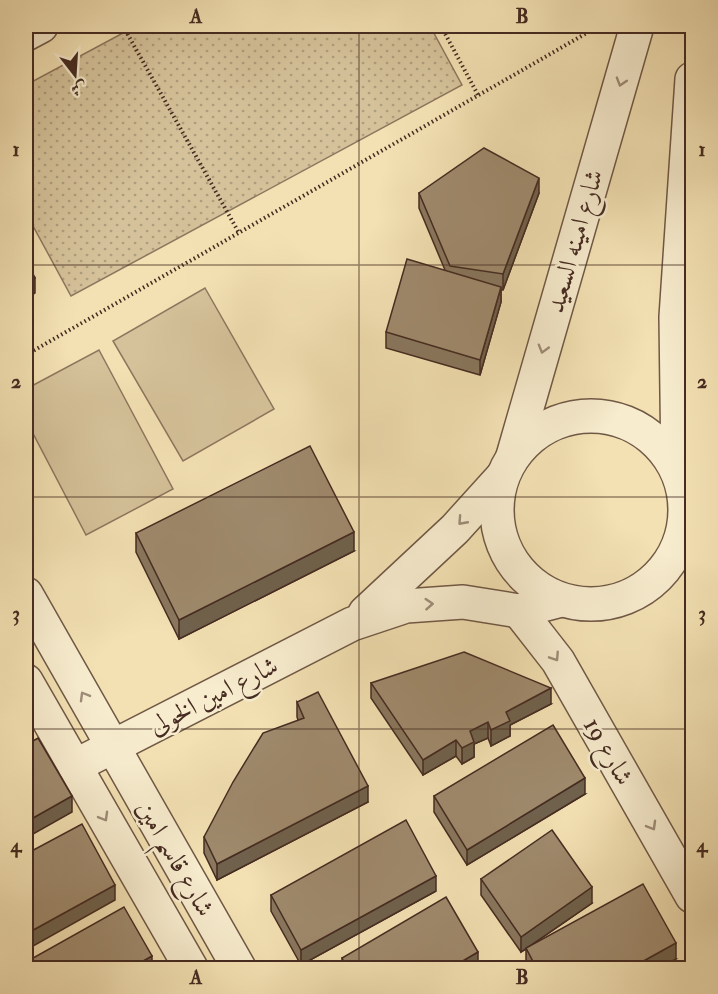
<svg xmlns="http://www.w3.org/2000/svg" width="718" height="994" viewBox="0 0 718 994" font-family="'IM FELL Double Pica',Amiri,serif">
  <style>
    .green { fill: url(#green-dots); stroke: #8d765e; stroke-width: 1.5 }
    .pitch { fill: #d5c29a; stroke: #8d765e; stroke-width: 1.5 }
    .lines { fill: none; stroke-linecap: round; stroke-linejoin: round }
    .minor-casing { stroke: #705846; stroke-width: 36 }
    .path { stroke: #452b21; stroke-width: 4; stroke-dasharray: 1.5 3; stroke-linecap: butt }
    .minor { stroke: #f7ecce; stroke-width: 33 }
    .wall { fill: #89775e; stroke: #452b21; stroke-width: 1.5 }
    .shaded-wall { fill: #6f614c; stroke: #452b21; stroke-width: 1.5 }
    .building { fill: #9f8a6d; stroke: #452b21; stroke-width: 1.5 }
    .oneway { stroke: #9e8c78 }
    .grid { fill: none; stroke: #452b21; stroke-width: 1.5; stroke-opacity: 0.55 }
    .labels { text-anchor: middle; stroke-width: 5; stroke-linejoin: round; paint-order: stroke }
    .street-label { font-size: 26px; fill: #452b21; stroke: #f7ecce }
    .neatline { fill: none; stroke: #452b21; stroke-width: 2 }
    .grid-label { font-size: 20px; text-anchor: middle; font-weight: bold; fill: #452b21 }
  </style>
  <defs>
    <pattern id="green-dots" width="8" height="8" patternUnits="userSpaceOnUse" patternTransform="scale(1.5)"><rect width="8" height="8" fill="#d5c29a"/><path d="M2 2h.1M6 6h.1" fill="none" stroke="#af9e7d" stroke-width="1.8" stroke-linecap="round"/></pattern>
  </defs>
  <rect width="100%" height="100%" fill="#f3e1b3"/>
  <filter id="stains"><feTurbulence type="fractalNoise" baseFrequency=".00333" numOctaves="4"/><feColorMatrix values="0 0 0 0 .2 0 0 0 0 .09 0 0 0 0 .02 0 0 0 .5 -.17"/></filter>
  <radialGradient id="worn" r=".72"><stop offset=".6" stop-color="#630" stop-opacity="0"/><stop offset="1" stop-color="#630" stop-opacity=".3"/></radialGradient>
  <polygon class="green" points="136,26 430,26 462,85 71,296 26,213 26,85"/>
  <g class="pitch">
    <polygon points="205,288 274,409 183,461 113,341"/>
    <polygon points="99,350 173,489 86,535 26,420 26,389"/>
  </g>
  <g class="lines">
    <g class="minor-casing">
      <g id="minor">
        <polyline points="26,34 41,26"/>
        <circle cx="591" cy="510" r="94"/>
        <polyline points="513,456 637,26"/>
        <polyline points="678,471 676,317 692,79"/>
        <polyline points="26,594 239,968"/>
        <polyline points="519,611 558,661 692,896"/>
        <polyline points="365,613 455,529 502,477"/>
        <polyline points="26,681 191,968"/>
        <polyline points="75,766 352,624 406,606 463,602 519,611 561,600"/>
      </g>
    </g>
    <g class="path">
      <polyline points="123,26 239,233"/>
      <polyline points="441,26 478,95"/>
      <polyline points="26,355 599,26"/>
    </g>
    <use href="#minor" class="minor"/>
  </g>
  <g class="wall">
    <polygon points="419,193 539,193 503,290 501,290 501,302 480,375 386,348 386,332 445,270 419,208"/>
    <polygon points="136,533 354,551 179,639 136,552"/>
    <polygon points="371,683 551,704 510,725 510,736 491,746 488,738 474,744 474,757 462,764 456,756 423,775 371,698"/>
    <polygon points="297,702 368,802 217,880 204,853 204,837 298,720 297,717"/>
    <polygon points="585,794 467,865 434,812 434,796"/>
    <polygon points="481,879 592,903 536,942 676,959 657,969 528,969 526,963 526,949 521,952 481,895"/>
    <polygon points="436,891 301,965 271,911 271,895"/>
    <polygon points="342,958 478,967 476,969 342,969"/>
  </g>
  <g class="shaded-wall">
    <polygon points="539,178 539,193 503,290 503,274"/>
    <polygon points="35,278 35,293 26,300 26,284"/>
    <polygon points="501,287 501,302 480,375 480,360"/>
    <polygon points="354,532 354,551 179,639 179,620"/>
    <polygon points="551,688 551,704 510,725 510,736 491,746 491,730 506,712"/>
    <polygon points="488,722 488,738 474,744 474,757 462,764 462,748 470,731"/>
    <polygon points="456,740 456,756 423,775 423,760"/>
    <polygon points="585,778 585,794 467,865 467,850"/>
    <polygon points="368,786 368,802 217,880 217,864"/>
    <polygon points="72,796 72,812 26,838 26,822"/>
    <polygon points="436,876 436,891 301,965 301,950"/>
    <polygon points="115,885 115,900 26,950 26,934"/>
    <polygon points="592,887 592,903 521,952 521,937"/>
    <polygon points="676,943 676,959 657,969 629,969"/>
    <polygon points="478,952 478,967 476,969 449,969"/>
    <polygon points="152,956 152,969 129,969"/>
  </g>
  <g class="building">
    <polygon points="484,148 539,178 503,274 450,266 419,193"/>
    <polygon points="26,259 35,278 26,284"/>
    <polygon points="407,259 501,287 480,360 386,332"/>
    <polygon points="310,446 354,532 179,620 136,533"/>
    <polygon points="464,652 551,688 506,712 510,721 491,730 488,722 470,731 474,742 462,748 456,740 423,760 371,683"/>
    <polygon points="318,692 368,786 217,864 204,837 233,782 263,733 304,718 297,702"/>
    <polygon points="553,725 585,778 467,850 434,796"/>
    <polygon points="38,738 72,796 26,822 26,745"/>
    <polygon points="406,820 436,876 301,950 271,895"/>
    <polygon points="82,824 115,885 26,934 26,854"/>
    <polygon points="552,830 592,887 521,937 481,879"/>
    <polygon points="643,884 676,943 629,969 537,969 526,948"/>
    <polygon points="446,897 478,952 449,969 348,969 342,958"/>
    <polygon points="124,907 152,956 129,969 26,969 26,962"/>
    <polygon points="693,960 693,969 676,969"/>
  </g>
  <defs><path id="oneway-chevron" d="M-2-3.5L2.5 0L-2 3.5" fill="none" stroke-width="1.6" stroke-linecap="round" stroke-linejoin="round" transform="scale(1.5)"/></defs>
  <g class="oneway">
    <use href="#oneway-chevron" transform="translate(621 82) rotate(107)"/>
    <use href="#oneway-chevron" transform="translate(543 349) rotate(106)"/>
    <use href="#oneway-chevron" transform="translate(462 521) rotate(132)"/>
    <use href="#oneway-chevron" transform="translate(429 604) rotate(-4)"/>
    <use href="#oneway-chevron" transform="translate(555 657) rotate(57)"/>
    <use href="#oneway-chevron" transform="translate(84 696) rotate(-120)"/>
    <use href="#oneway-chevron" transform="translate(104 817) rotate(60)"/>
    <use href="#oneway-chevron" transform="translate(652 826) rotate(60)"/>
  </g>
  <path class="grid" d="M359,26v942M26,265h666M26,497h666M26,729h666"/>
  <g class="labels">
    <g class="street-label">
      <text transform="translate(574 241) rotate(-74)" y="9">شارع امينه السعيد</text>
      <text transform="translate(213 695) rotate(-27)" y="9">شارع امين الخولى</text>
      <text transform="translate(609 751) rotate(60)" y="9">شارع 19</text>
      <text transform="translate(176 858) rotate(60)" y="9">شارع قاسم امين</text>
    </g>
  </g>
  <rect width="718" height="994" fill="none" stroke="#f3e1b3" stroke-width="66"/>
  <g transform="translate(75 75) rotate(163)" stroke="#f7ecce" stroke-width="4.5" paint-order="stroke">
  <path d="M0-4.5L10 22L0 15L-10 22Z" fill="#452b21"/>
  <text y="-9" font-size="16" font-weight="bold" text-anchor="middle" fill="#452b21">ش</text>
  </g>
  <rect x="33" y="33" width="652" height="928" class="neatline"/>
  <g class="grid-label">
    <text x="196" y="23">A</text>
    <text x="522" y="23">B</text>
    <text x="16" y="156">1</text>
    <text x="702" y="156">1</text>
    <text x="16" y="388">2</text>
    <text x="702" y="388">2</text>
    <text x="16" y="620">3</text>
    <text x="702" y="620">3</text>
    <text x="16" y="852">4</text>
    <text x="702" y="852">4</text>
    <text x="196" y="984">A</text>
    <text x="522" y="984">B</text>
  </g>
  <rect width="100%" height="100%" filter="url(#stains)"/>
  <rect width="100%" height="100%" fill="url(#worn)"/>
</svg>
